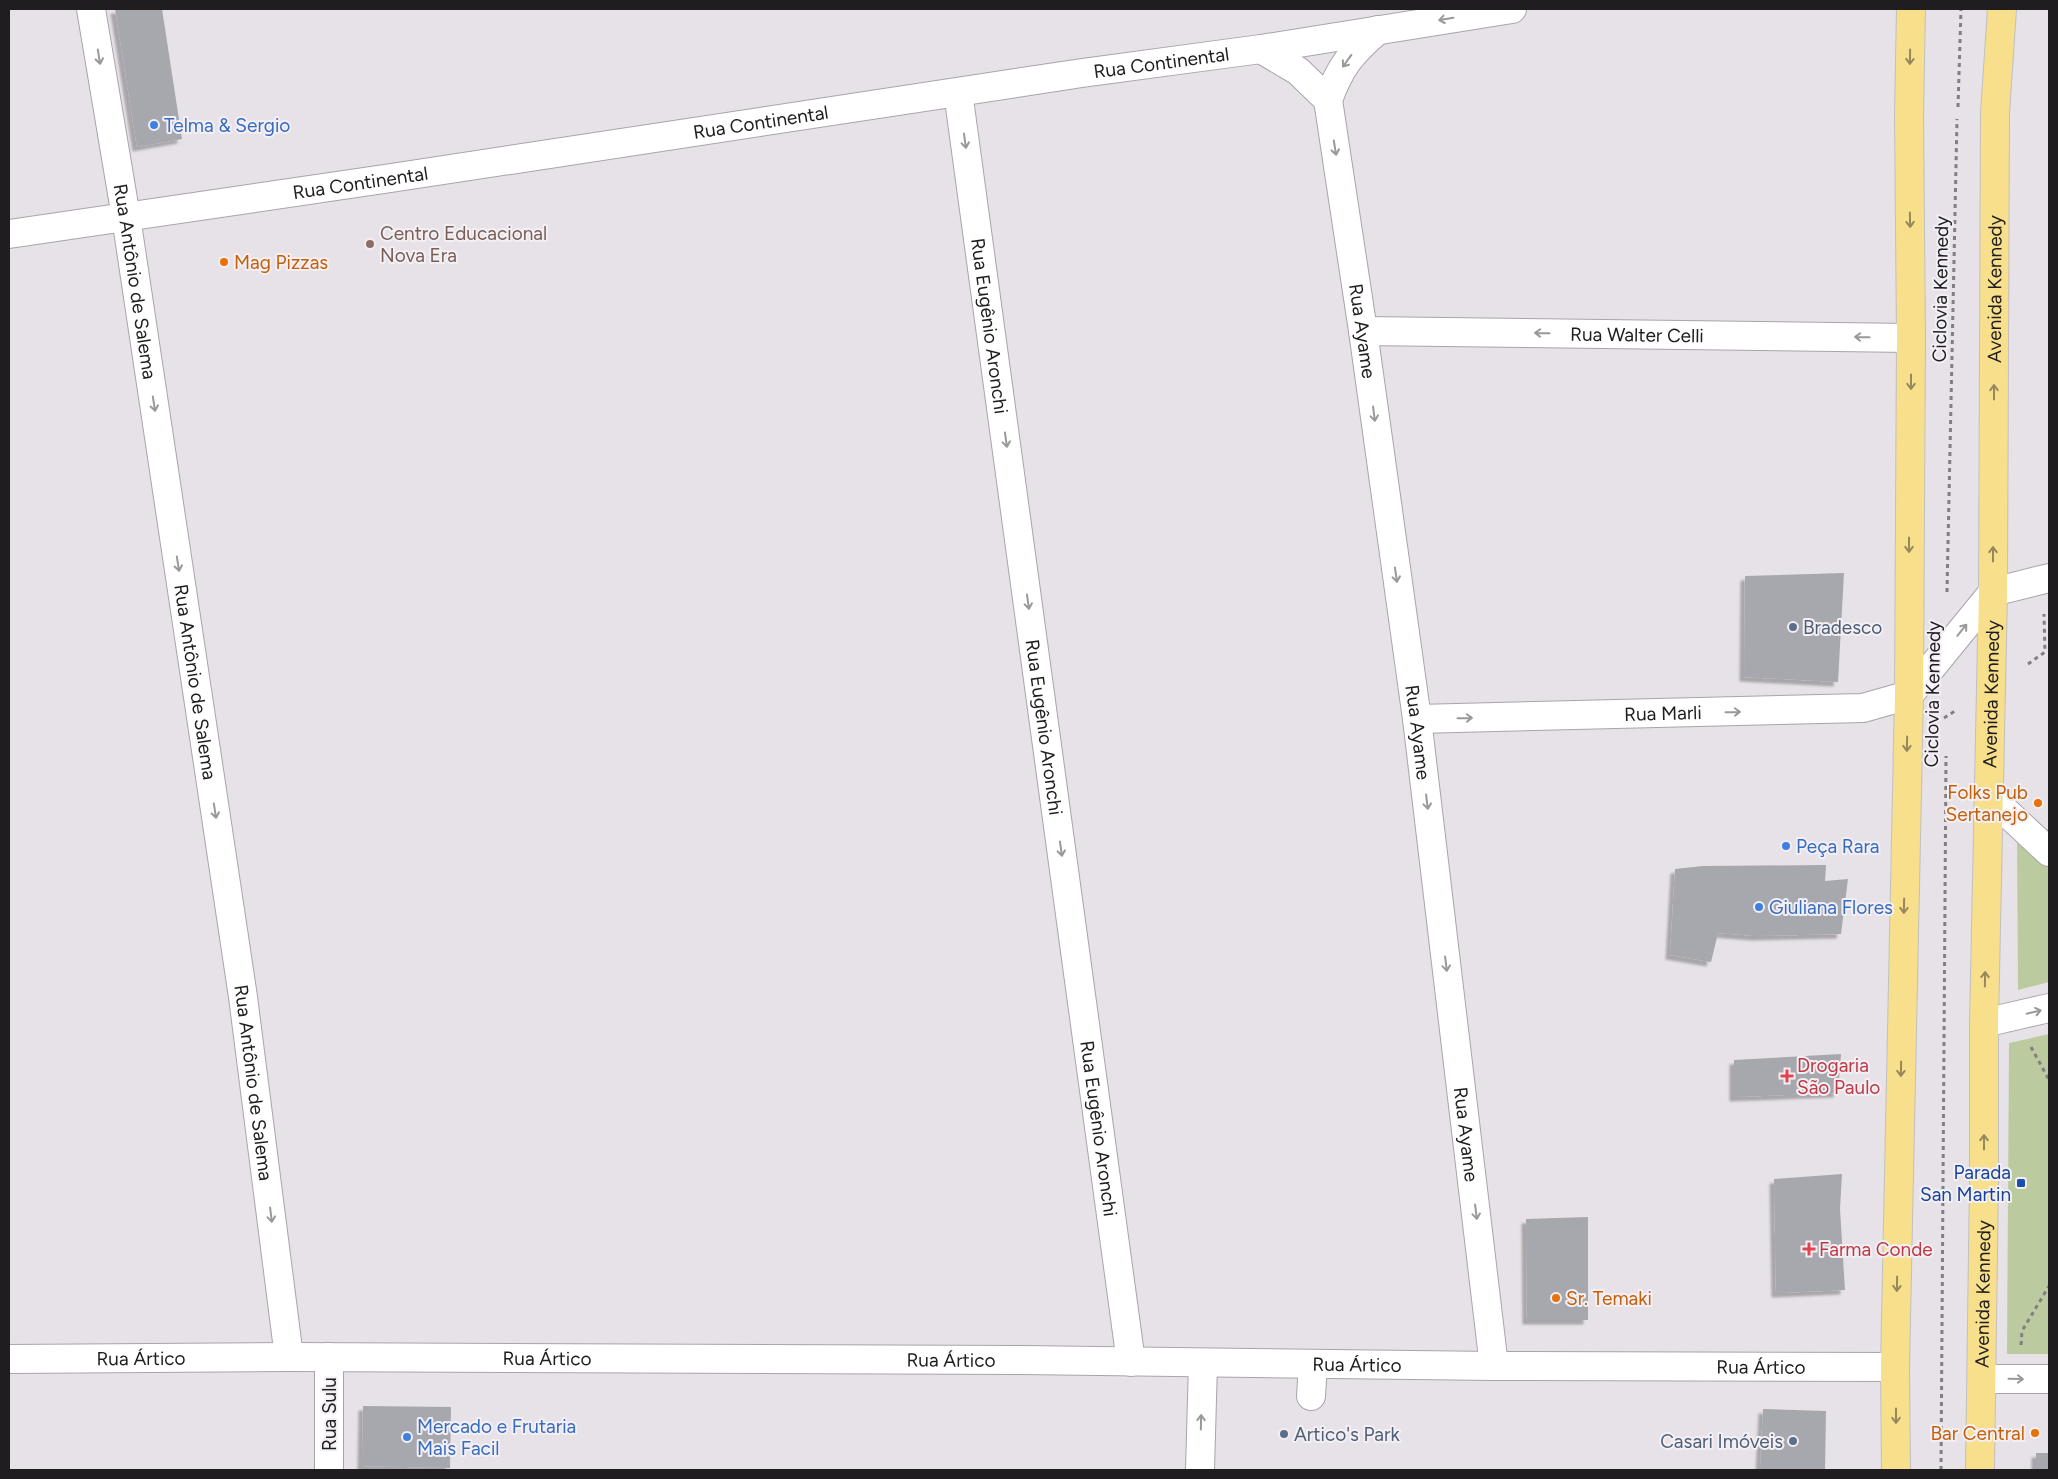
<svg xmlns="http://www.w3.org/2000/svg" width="2058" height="1479" viewBox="0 0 2058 1479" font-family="Figtree,sans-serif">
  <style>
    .green { fill: #bccb9f }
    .building { fill: #a7a7ae; filter: url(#shadow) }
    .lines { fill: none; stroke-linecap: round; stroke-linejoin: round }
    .minor-casing { stroke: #a9a4aa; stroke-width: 30 }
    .major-casing { stroke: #c0c0c0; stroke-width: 30 }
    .path { stroke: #827f83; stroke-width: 3; stroke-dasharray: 4 4; stroke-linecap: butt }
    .minor { stroke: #fff; stroke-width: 28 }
    .major { stroke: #f8df8c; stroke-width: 28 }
    .oneway { stroke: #9a999a }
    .oneway2 { stroke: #96885b }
    .shop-dot { fill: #3f7fe0; stroke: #f3eff5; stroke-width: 2 }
    .education-dot { fill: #8d6e63; stroke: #f3eff5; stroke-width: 2 }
    .food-dot { fill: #e8710a; stroke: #f3eff5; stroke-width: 2 }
    .service-dot { fill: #5c6f8a; stroke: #f3eff5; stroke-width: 2 }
    .health-dot { fill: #e0444e; stroke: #f3eff5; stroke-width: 2 }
    .transit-dot { fill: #1a4fb4; stroke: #f3eff5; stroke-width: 2 }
    .labels { text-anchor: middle; stroke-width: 4; stroke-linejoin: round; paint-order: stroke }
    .street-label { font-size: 19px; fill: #1f1d1f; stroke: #f3eff5 }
    .shop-label { font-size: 19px; fill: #366cbe; stroke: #f3eff5; text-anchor: start }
    .education-label { font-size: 19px; fill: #785e54; stroke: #f3eff5; text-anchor: start }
    .food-label { font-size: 19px; fill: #c56008; stroke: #f3eff5; text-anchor: start }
    .service-label { font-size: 19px; fill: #4e5e75; stroke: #f3eff5; text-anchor: start }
    .health-label { font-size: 19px; fill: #be3a42; stroke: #f3eff5; text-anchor: start }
    .transit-label { font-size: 19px; fill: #164399; stroke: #f3eff5; text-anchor: end }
  </style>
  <defs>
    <filter id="shadow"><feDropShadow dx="-4.5" dy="4.5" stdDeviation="1" flood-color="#0004"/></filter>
  </defs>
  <rect width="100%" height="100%" fill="#e6e2e8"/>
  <g class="green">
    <polygon points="2049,829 2049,982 2018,990 2017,836"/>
    <polygon points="2049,1034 2049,1354 2007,1354 2009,1043"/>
  </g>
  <g class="building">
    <polygon points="115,9 162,9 182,139 137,147"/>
    <polygon points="1844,573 1838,682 1744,677 1745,576"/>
    <polygon points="1826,865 1825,881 1848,879 1841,934 1756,936 1718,933 1711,962 1670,955 1675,869 1703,866"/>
    <polygon points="1841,1054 1838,1093 1734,1097 1734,1060"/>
    <polygon points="1842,1174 1840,1209 1845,1290 1776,1293 1774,1179"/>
    <polygon points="1588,1217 1588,1320 1527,1320 1526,1219"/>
    <polygon points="363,1406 451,1407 450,1468 362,1466"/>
    <polygon points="1763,1409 1826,1411 1825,1470 1760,1470"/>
    <rect x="2036" y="1453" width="13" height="17"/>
  </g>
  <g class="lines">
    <g class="minor-casing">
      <g id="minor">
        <path id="s1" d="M91,9l35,208 117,780 46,360"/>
        <path id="s2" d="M1378,30c-27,23 -38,37 -50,70l35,231 54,388 77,647"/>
        <polyline points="1261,49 1298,71 1328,100"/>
        <path id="s3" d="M958,92l173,1270"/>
        <path id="s4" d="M9,234l382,-56 691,-105 179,-24 251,-40"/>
        <path id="s5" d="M1363,331l548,7"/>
        <path id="s6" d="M1417,719l446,-11 46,-13 84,-103 56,-14"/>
        <polyline points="1988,795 2049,852"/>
        <polyline points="1984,1023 2049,1008"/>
        <path id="s7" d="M9,1359l280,-2 732,3 473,6 401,1"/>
        <polyline points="1982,1379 2049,1379"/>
        <polyline points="1311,1396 1313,1364"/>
        <polyline points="329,1470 329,1357"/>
        <polyline points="1200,1470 1203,1363"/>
      </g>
    </g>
    <g class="major-casing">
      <g id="major">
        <polyline points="1896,1470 1895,1367 1909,695 1911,338 1909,115 1911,9"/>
        <path id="s8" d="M1980,1470l4,-291v-156l9,-431 2,-479 7,-104"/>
      </g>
    </g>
    <g class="path">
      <polyline points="1958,107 1961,9"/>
      <polyline points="1947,592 1957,119"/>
      <polyline points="2028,664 2045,652 2044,614"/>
      <polyline points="1944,718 1955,711"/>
      <polyline points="2031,1047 2049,1080"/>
      <polyline points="2021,1345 2022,1331 2049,1286"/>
      <polyline points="1941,1470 1946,756"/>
    </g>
    <use href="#minor" class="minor"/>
    <use href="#major" class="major"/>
  </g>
  <defs><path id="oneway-shaft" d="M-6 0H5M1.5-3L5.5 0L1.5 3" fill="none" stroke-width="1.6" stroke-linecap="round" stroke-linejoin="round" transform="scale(1.25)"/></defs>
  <g class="oneway">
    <use href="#oneway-shaft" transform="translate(1446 19) rotate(171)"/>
    <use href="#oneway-shaft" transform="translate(99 57) rotate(81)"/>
    <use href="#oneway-shaft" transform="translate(1347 61) rotate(126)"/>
    <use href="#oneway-shaft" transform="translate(965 141) rotate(82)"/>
    <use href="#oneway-shaft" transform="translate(1335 148) rotate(81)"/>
    <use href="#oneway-shaft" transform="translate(1542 333) rotate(-179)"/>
    <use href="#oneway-shaft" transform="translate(1862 337) rotate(-179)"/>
    <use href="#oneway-shaft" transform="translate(154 404) rotate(81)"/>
    <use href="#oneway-shaft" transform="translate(1374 414) rotate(83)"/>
    <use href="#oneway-shaft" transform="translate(1006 440) rotate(82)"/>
    <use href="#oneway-shaft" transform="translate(178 564) rotate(81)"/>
    <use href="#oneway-shaft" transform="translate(1396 575) rotate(82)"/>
    <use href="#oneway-shaft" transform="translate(1028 602) rotate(82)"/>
    <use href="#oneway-shaft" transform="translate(1962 630) rotate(-51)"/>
    <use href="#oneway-shaft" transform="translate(1733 712) rotate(-1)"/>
    <use href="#oneway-shaft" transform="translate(1465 718) rotate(-1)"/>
    <use href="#oneway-shaft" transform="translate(1427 802) rotate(83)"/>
    <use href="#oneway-shaft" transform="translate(215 811) rotate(81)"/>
    <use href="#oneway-shaft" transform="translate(1061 849) rotate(82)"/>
    <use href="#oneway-shaft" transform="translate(1446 964) rotate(83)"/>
    <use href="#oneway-shaft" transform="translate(2034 1012) rotate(-13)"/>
    <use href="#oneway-shaft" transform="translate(1476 1212) rotate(83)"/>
    <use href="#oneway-shaft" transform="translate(271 1215) rotate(83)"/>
    <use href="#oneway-shaft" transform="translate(2016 1379) rotate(1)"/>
    <use href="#oneway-shaft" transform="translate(1201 1422) rotate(-89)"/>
  </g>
  <g class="oneway2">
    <use href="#oneway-shaft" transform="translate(1910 57) rotate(91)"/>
    <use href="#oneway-shaft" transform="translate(1910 220) rotate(89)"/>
    <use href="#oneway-shaft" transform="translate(1911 382) rotate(90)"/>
    <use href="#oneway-shaft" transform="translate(1994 392) rotate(-90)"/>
    <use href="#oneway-shaft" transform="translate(1909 545) rotate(90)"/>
    <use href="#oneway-shaft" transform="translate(1993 554) rotate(-90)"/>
    <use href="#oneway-shaft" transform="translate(1907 744) rotate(91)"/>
    <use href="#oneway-shaft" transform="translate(1904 906) rotate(91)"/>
    <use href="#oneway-shaft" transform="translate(1985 979) rotate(-89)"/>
    <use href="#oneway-shaft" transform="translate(1901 1069) rotate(91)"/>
    <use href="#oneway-shaft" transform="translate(1984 1142) rotate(-90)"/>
    <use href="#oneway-shaft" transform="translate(1897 1284) rotate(91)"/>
    <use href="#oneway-shaft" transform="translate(1896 1416) rotate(90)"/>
  </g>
  <g class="shop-dot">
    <circle cx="154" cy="125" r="5"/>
    <circle cx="1786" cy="846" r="5"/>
    <circle cx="1759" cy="907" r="5"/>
    <circle cx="407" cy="1437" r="5"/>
  </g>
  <circle class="education-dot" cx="370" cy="244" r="5"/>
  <g class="food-dot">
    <circle cx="224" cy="262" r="5"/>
    <circle cx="2038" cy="803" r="5"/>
    <circle cx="1556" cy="1298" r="5"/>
    <circle cx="2035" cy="1433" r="5"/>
  </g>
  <g class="service-dot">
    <circle cx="1793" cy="627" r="5"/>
    <circle cx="1284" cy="1434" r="5"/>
    <circle cx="1793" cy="1441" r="5"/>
  </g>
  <g class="health-dot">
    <path d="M1784.5 1068.5h5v5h5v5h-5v5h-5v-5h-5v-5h5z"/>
    <path d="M1806.5 1241.5h5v5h5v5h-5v5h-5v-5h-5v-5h5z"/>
  </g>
  <rect class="transit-dot" x="2016" y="1178" width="10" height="10" rx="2.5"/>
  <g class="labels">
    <g class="street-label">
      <text dy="7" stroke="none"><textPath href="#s4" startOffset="1165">Rua Continental</textPath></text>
      <text dy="7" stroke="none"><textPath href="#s4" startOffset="760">Rua Continental</textPath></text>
      <text dy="7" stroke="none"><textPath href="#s4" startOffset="355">Rua Continental</textPath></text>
      <text dy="7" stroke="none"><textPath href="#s1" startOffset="276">Rua Antônio de Salema</textPath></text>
      <text transform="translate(1940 289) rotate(-89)" y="7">Ciclovia Kennedy</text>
      <text dy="7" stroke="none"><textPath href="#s8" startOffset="1181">Avenida Kennedy</textPath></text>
      <text dy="7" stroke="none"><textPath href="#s3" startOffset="236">Rua Eugênio Aronchi</textPath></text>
      <text dy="7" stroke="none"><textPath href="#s2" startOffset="321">Rua Ayame</textPath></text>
      <text dy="7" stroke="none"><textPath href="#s5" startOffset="274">Rua Walter Celli</textPath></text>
      <text dy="7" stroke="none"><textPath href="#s1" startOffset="681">Rua Antônio de Salema</textPath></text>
      <text transform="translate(1932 694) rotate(-89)" y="7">Ciclovia Kennedy</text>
      <text dy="7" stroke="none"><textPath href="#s8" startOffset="776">Avenida Kennedy</textPath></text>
      <text dy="7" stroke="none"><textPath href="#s6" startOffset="246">Rua Marli</textPath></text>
      <text dy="7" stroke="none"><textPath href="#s3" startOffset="641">Rua Eugênio Aronchi</textPath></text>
      <text dy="7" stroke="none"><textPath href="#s2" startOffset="726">Rua Ayame</textPath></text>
      <text dy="7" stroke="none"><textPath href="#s1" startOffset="1086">Rua Antônio de Salema</textPath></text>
      <text dy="7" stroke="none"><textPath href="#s3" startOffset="1046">Rua Eugênio Aronchi</textPath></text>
      <text dy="7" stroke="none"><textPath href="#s2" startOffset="1131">Rua Ayame</textPath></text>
      <text dy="7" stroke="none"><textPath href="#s8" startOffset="176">Avenida Kennedy</textPath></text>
      <text dy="7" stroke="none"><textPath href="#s7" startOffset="132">Rua Ártico</textPath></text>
      <text dy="7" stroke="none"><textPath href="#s7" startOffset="538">Rua Ártico</textPath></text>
      <text dy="7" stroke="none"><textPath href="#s7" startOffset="942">Rua Ártico</textPath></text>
      <text dy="7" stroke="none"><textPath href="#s7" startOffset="1348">Rua Ártico</textPath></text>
      <text dy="7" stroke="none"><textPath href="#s7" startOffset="1752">Rua Ártico</textPath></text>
      <text transform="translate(329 1414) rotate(-90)" y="7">Rua Sulu</text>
    </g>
    <g class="shop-label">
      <text x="164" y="132">Telma &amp; Sergio</text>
      <text x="1796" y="853">Peça Rara</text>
      <text x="1769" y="914">Giuliana Flores</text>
      <text x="417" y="1433">Mercado e Frutaria<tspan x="417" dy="22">Mais Facil</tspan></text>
    </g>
    <g class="education-label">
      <text x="380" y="240">Centro Educacional<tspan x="380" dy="22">Nova Era</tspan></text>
    </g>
    <g class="food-label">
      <text x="234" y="269">Mag Pizzas</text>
      <text x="2028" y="799" text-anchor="end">Folks Pub<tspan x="2028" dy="22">Sertanejo</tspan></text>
      <text x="1566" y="1305">Sr. Temaki</text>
      <text x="2025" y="1440" text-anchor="end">Bar Central</text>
    </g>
    <g class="service-label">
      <text x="1803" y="634">Bradesco</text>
      <text x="1294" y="1441">Artico's Park</text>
      <text x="1783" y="1448" text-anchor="end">Casari Imóveis</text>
    </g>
    <g class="health-label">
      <text x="1797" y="1072">Drogaria<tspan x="1797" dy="22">São Paulo</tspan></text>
      <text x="1819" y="1256">Farma Conde</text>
    </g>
    <g class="transit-label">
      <text x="2011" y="1179">Parada<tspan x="2011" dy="22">San Martin</tspan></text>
    </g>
  </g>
  <rect width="2058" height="1479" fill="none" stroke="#1f1d1f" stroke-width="20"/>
</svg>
